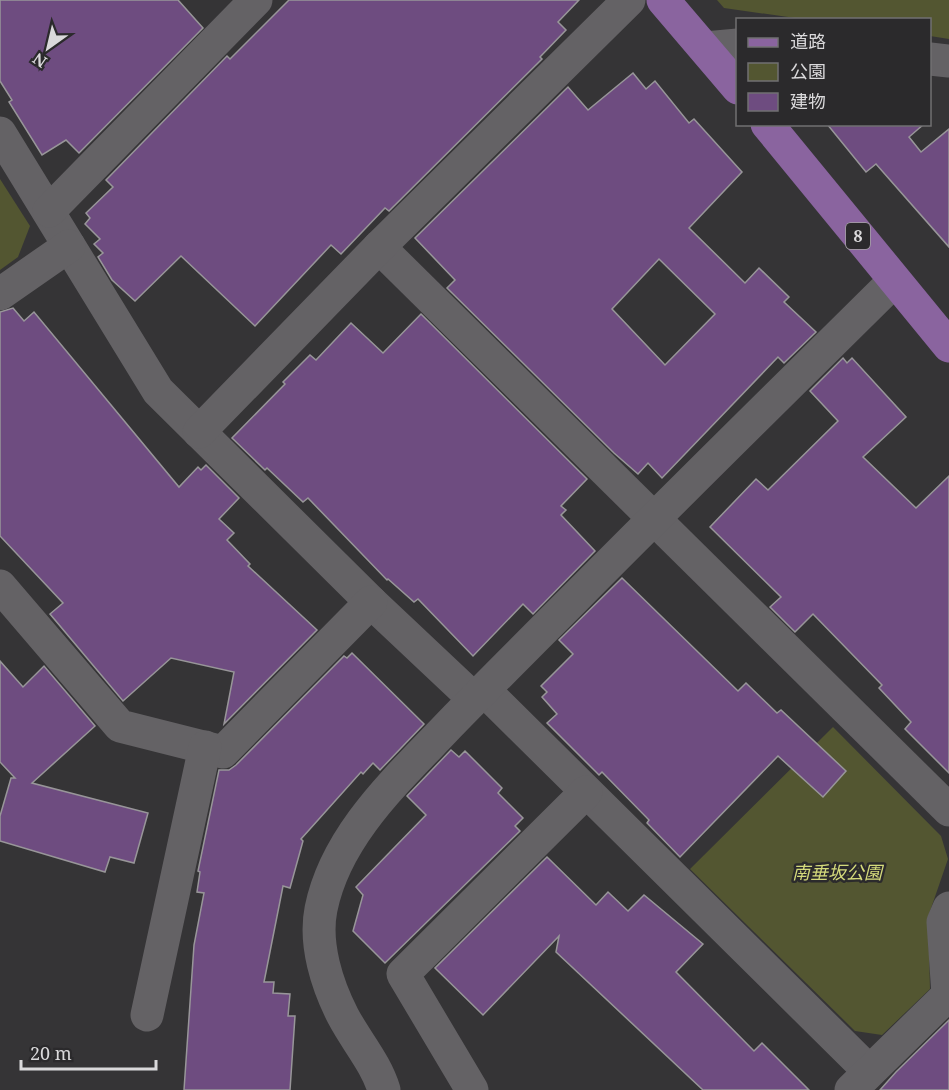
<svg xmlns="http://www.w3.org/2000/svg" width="949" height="1090" viewBox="0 0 949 1090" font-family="'Noto Serif','Noto Sans JP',serif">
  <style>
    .green { fill: #535631 }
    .building { fill: #6e4c80; stroke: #989699; stroke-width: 1.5; fill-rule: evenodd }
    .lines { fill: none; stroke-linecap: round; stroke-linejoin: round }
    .minor { stroke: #646265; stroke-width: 33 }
    .primary { stroke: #8a649f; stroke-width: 33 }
    .labels { text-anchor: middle; stroke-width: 5; stroke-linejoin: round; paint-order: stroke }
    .shield { fill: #2b2a2c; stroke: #a6a4a6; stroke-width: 1.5 }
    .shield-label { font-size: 16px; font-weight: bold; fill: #dad9db }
    .park-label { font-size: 18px; font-style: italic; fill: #d4da7b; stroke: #2b2a2c }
  </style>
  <rect width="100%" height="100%" fill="#353436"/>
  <g class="green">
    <polygon points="717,0 949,0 949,39 930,36 930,20 809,20 724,8"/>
    <polygon points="0,179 30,226 18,257 0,270"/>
    <polygon points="833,727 941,836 948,859 928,917 930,989 882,1035 855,1031 690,869"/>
  </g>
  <g class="building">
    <polygon points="0,0 178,0 203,28 79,153 66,140 42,155 9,102 12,100 0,81"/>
    <polygon points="289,0 579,0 558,22 566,30 540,57 542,59 389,211 385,208 341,254 331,245 255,326 181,256 135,301 112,280 98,257 103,253 94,244 100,239 85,224 90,218 86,213 113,187 106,180 227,56 230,59"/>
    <path d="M633,73l13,16 9,-8 34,42 5,-4 48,53 -53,56 56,55 14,-15 30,29 -5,5 32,30 -32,31 -6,-6 -116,121 -14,-15 -10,11 -24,-21 -167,-165 8,-8 -40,-42 153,-151 20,23zM659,259l56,55 -50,51 -53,-56z"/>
    <polygon points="827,124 924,124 909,137 921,152 949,129 949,247 876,164 866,172"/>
    <polygon points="13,308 24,321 34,312 179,487 198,467 201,470 206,465 239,498 219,519 234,533 227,540 250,564 248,566 317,630 224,724 234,672 171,658 123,701 50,614 63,603 0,536 0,312"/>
    <polygon points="421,314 587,479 561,506 566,510 561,515 595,551 533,614 523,604 473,656 418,599 414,602 388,579 387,580 308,498 303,502 267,468 265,470 232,438 285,384 283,382 310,355 316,360 351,323 383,353"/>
    <polygon points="843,358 847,363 852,358 906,417 863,457 916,508 949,476 949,773 905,729 911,722 879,688 882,685 813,614 795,632 770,607 781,597 710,527 756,479 768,490 838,421 810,391"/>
    <polygon points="622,578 738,691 746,683 777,713 781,710 846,771 823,797 778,756 680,857 647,823 649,820 602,772 599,775 547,723 557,714 542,697 547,692 541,686 573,654 559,640"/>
    <polygon points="352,653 424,724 380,770 373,763 363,774 361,772 301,839 303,841 290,888 283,886 264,982 274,982 273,993 290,994 288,1016 295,1016 290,1090 184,1090 194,945 204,893 197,892 200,872 198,871 219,770 229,770 236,765 344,656 347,658"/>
    <polygon points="0,661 23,687 44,666 95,726 32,783 148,813 134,863 110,857 105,872 0,841 0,816 11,778 15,778 0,762"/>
    <polygon points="451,750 459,757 465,751 502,788 498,793 523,818 515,826 520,831 385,963 353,931 363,895 356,887 426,815 407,796"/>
    <polygon points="547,857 596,905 608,892 628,911 644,895 703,944 676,972 754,1051 762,1043 809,1090 703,1090 556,952 559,936 483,1015 435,968"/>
    <polygon points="949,1020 949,1090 880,1090 896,1072"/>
  </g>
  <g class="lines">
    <g class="minor">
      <polyline points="705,48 738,45"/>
      <polyline points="930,59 949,61"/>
      <polyline points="0,133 158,391 371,602 474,699"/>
      <polyline points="49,211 256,0"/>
      <polyline points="379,247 949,810"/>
      <polyline points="0,294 69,246"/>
      <polyline points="199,432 379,247 629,0"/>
      <polyline points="0,586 120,726 223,752 371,602"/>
      <polyline points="484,690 869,1071"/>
      <polyline points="147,1015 205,747"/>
      <path d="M384,1090c-8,-27 -28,-49 -41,-74 -16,-31 -29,-72 -22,-107 15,-75 78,-131 128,-184 42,-43 84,-85 127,-128 105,-106 212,-211 318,-316"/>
      <polyline points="472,1090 403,974 586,792"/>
      <polyline points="851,1090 948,995 943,922 949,908"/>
    </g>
    <g class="primary">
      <polyline points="663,0 738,88"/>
      <polyline points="767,124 949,346"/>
    </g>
  </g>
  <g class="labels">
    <rect class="shield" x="846" y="223" width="24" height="26" rx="4.5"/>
    <g class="shield-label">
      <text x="858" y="242">8</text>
    </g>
    <g class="park-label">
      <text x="837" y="879">南垂坂公園</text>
    </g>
  </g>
  <rect x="736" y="18" width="195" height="108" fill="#2b2a2c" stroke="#717072" stroke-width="1.5"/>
  <rect x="748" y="38" width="30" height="9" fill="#8a649f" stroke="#717072" stroke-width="1.5"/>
  <text x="790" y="48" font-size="18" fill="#dad9db">道路</text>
  <rect x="748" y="63" width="30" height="18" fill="#535631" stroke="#717072" stroke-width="1.5"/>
  <text x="790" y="78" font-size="18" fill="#dad9db">公園</text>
  <rect x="748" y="93" width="30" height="18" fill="#6e4c80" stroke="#717072" stroke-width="1.5"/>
  <text x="790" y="108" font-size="18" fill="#dad9db">建物</text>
  <g transform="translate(48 48) rotate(214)" stroke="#2b2a2c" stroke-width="4.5" paint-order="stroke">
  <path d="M0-4.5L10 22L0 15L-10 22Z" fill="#dad9db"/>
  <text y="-9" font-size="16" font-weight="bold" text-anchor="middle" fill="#dad9db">N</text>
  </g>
  <path d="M21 1060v9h135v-9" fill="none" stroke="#dad9db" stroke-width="3"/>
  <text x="30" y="1060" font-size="18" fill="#dad9db" stroke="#2b2a2c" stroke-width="4.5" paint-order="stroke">20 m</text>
</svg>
